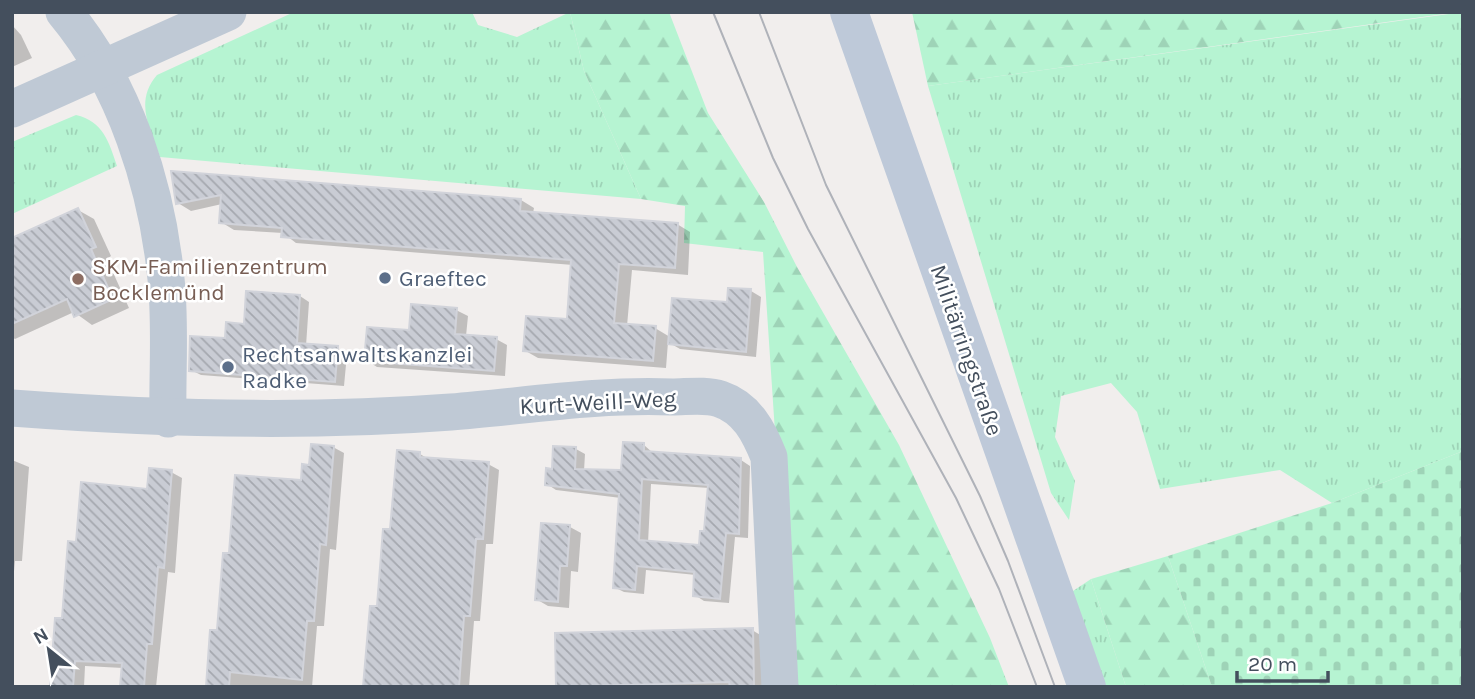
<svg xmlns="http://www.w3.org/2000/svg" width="1475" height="699" viewBox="0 0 1475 699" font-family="Karla,sans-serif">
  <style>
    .grass { fill: url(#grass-tufts) }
    .forest { fill: url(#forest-firs) }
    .cemetery { fill: url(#cemetery-stones) }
    .shadow { fill: #0003; fill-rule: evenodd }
    .building { fill: url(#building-back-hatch); stroke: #d1d3da; stroke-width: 2; fill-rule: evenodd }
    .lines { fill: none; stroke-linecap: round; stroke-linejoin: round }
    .minor { stroke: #bfc9d5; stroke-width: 37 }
    .secondary { stroke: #bec9d9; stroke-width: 38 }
    .tram { stroke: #afb2b9; stroke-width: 2 }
    .service-dot { fill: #5c6f8a; stroke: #fff; stroke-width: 2.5 }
    .education-dot { fill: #8d6e63; stroke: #fff; stroke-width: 2.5 }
    .labels { text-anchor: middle; stroke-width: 5; stroke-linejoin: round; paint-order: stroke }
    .education-label { font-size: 23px; fill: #785e54; stroke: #fff; text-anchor: start }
    .service-label { font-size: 23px; fill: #4e5e75; stroke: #fff; text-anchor: start }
    .street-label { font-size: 23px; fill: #444f5d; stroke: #fff }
  </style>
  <defs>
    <pattern id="grass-tufts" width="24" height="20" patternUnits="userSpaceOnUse" patternTransform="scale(1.75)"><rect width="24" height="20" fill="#b6f4d2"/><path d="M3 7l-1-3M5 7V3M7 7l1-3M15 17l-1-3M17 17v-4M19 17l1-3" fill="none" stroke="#9ed3b7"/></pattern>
    <pattern id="forest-firs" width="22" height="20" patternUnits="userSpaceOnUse" patternTransform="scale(1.75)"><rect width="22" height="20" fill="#b6f4d2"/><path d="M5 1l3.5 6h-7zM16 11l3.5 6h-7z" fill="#9ed3b7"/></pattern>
    <pattern id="cemetery-stones" width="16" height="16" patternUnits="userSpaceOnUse" patternTransform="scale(1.75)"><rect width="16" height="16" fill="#b6f4d2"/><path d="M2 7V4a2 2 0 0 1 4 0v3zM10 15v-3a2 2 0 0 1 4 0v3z" fill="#9ed3b7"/></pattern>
    <pattern id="building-back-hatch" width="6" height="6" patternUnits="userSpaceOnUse" patternTransform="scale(1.75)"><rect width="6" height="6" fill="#c9ccd4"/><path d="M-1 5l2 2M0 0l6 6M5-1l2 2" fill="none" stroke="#a5a8af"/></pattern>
  </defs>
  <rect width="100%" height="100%" fill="#f1eeed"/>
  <g class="grass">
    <path d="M294,12h178l6,13 39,12 53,-25 14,59 57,128 -481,-42c-10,-28 -26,-56 -3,-82z"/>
    <polygon points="1463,12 1463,451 1332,503 1280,470 1160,489 1137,412 1111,383 1061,396 1055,437 1075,481 1069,520 1051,493 928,86"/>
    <path d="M76,115c27,6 33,27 41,51l-105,48v-72z"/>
    <polygon points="1091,579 1126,687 1104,687 1070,593"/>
  </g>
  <g class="forest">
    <polygon points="570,12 669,12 708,113 764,202 797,267 899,445 990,638 1009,687 792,687 763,252 684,243 685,206 641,199 584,71"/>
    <polygon points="912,12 1458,12 928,86"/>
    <polygon points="1168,556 1212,687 1126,687 1091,579"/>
  </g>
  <polygon class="cemetery" points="1463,451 1463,687 1212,687 1168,556 1332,503"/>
  <g class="shadow">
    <polygon points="12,25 21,35 32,58 12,67"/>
    <polygon points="173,173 521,200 534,208 533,213 677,224 690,232 688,275 632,270 627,326 655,328 670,337 751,291 761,297 756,357 680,349 668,342 666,368 538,358 524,350 568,321 573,265 296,243 283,233 234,230 221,222 222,204 191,211 178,203"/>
    <polygon points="78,210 94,219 111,256 107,259 129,308 92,325 74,312 15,339 12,337 12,240"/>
    <polygon points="300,296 309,302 306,346 337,348 347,354 344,386 201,375 191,370 245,326"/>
    <polygon points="456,310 468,316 466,336 496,339 507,345 505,376 377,367 366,360 410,332"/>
    <path d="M644,445l9,8 88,7 9,6 -2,72 -13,-1 -6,66 -25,-2 -9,-6 1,-20 -50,-5 -2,24 -20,-2 -10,-5 7,-89 -65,-8 -9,-6 6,-14 23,-21 9,5 -1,17 39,1zM651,484l58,4 -4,45 -4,14 -53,-4z"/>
    <polygon points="333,447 344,453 336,550 330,549 324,626 317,626 312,687 208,687 231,555 303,482 311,467"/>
    <polygon points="420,454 430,460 488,464 499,470 493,544 486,544 480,621 474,621 469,687 365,687 392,531"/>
    <polygon points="12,460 29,467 22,561 15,561 12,592"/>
    <polygon points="171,472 182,478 175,573 168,572 156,687 122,687 123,668 85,666 84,687 52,687 78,543"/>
    <polygon points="570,527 581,533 578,572 571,571 569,608 548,606 536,599"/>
    <polygon points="752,630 762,636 764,687 559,687"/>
  </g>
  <g class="building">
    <polygon points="171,171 521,199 520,211 678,223 675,268 619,264 614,323 656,326 653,361 523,351 526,316 567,319 571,260 281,237 282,228 219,223 221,195 176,204"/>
    <polygon points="78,208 96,247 91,249 113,299 74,317 67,299 12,324 12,238"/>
    <polygon points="728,288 751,289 746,352 668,344 672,298 727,302"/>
    <polygon points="246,291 300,295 297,343 338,346 335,382 189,371 190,336 225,338 226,322 244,324"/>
    <polygon points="411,304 457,308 455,334 497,337 494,371 364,361 367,327 409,330"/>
    <path d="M623,442l21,1v8l97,7 -2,76 -13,-1 -6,66 -27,-3 1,-24 -57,-6 -2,24 -22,-2 6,-94 -74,-9 1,-17 6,1 1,-23 23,1 -1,22 46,1zM642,479l66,6 -4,46h-4l-1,14 -60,-5z"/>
    <polygon points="311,444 334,446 326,545 320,544 314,621 307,621 302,680 230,672 229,687 206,687 210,630 217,630 223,553 229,553 235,475 301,480 302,464 309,465"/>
    <polygon points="397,450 420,452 420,457 489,462 483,539 476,539 470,616 464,616 459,687 363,687 370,606 377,606 383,529 390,529"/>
    <polygon points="149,468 172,470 164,568 158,567 152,644 147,644 144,687 120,687 122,663 75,661 73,687 50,687 55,618 62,618 68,541 76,542 81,482 147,489"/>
    <polygon points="541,523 570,525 567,566 560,566 558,602 535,600"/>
    <polygon points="753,628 754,687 730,687 729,682 556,687 555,633"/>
  </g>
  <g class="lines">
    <g class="minor">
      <path d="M64,12c61,73 93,175 102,267 5,46 1,94 2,140"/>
      <polyline points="12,109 228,12"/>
      <path d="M12,408c146,11 293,15 439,4 74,-6 147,-18 221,-15 15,0 34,-3 48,2 27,9 39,33 49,58l11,230"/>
    </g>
    <polyline class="secondary" points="849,12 1087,687"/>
    <g class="tram">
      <polyline points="713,12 773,158 808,229 956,498 999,589 1037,687"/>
      <polyline points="759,12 826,185 980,496 1008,561 1055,687"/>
    </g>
  </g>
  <g class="service-dot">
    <circle cx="385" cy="278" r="7"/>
    <circle cx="228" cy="367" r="7"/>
  </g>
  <circle class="education-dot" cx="78" cy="279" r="7"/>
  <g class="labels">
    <g class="education-label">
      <text x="92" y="274">SKM-Familienzentrum<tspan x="92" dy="26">Bocklemünd</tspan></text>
    </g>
    <g class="service-label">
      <text x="399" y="286">Graeftec</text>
      <text x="242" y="362">Rechtsanwaltskanzlei<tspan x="242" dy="26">Radke</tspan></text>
    </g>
    <g class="street-label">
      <text transform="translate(967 350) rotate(71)" y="8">Militärringstraße</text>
      <text transform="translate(598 402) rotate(-3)" y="8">Kurt-Weill-Weg</text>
    </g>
  </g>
  <rect width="1475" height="699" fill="none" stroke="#444f5d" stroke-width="28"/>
  <g transform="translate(49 650) rotate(330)" stroke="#ffffff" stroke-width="5" paint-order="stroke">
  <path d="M0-5L12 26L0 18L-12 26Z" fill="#444f5d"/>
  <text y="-10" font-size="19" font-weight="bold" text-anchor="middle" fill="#444f5d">N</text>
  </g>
  <path d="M1237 671v10h91v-10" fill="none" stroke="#444f5d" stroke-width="3.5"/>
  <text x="1248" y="671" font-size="21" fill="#444f5d" stroke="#ffffff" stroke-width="5" paint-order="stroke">20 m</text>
</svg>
